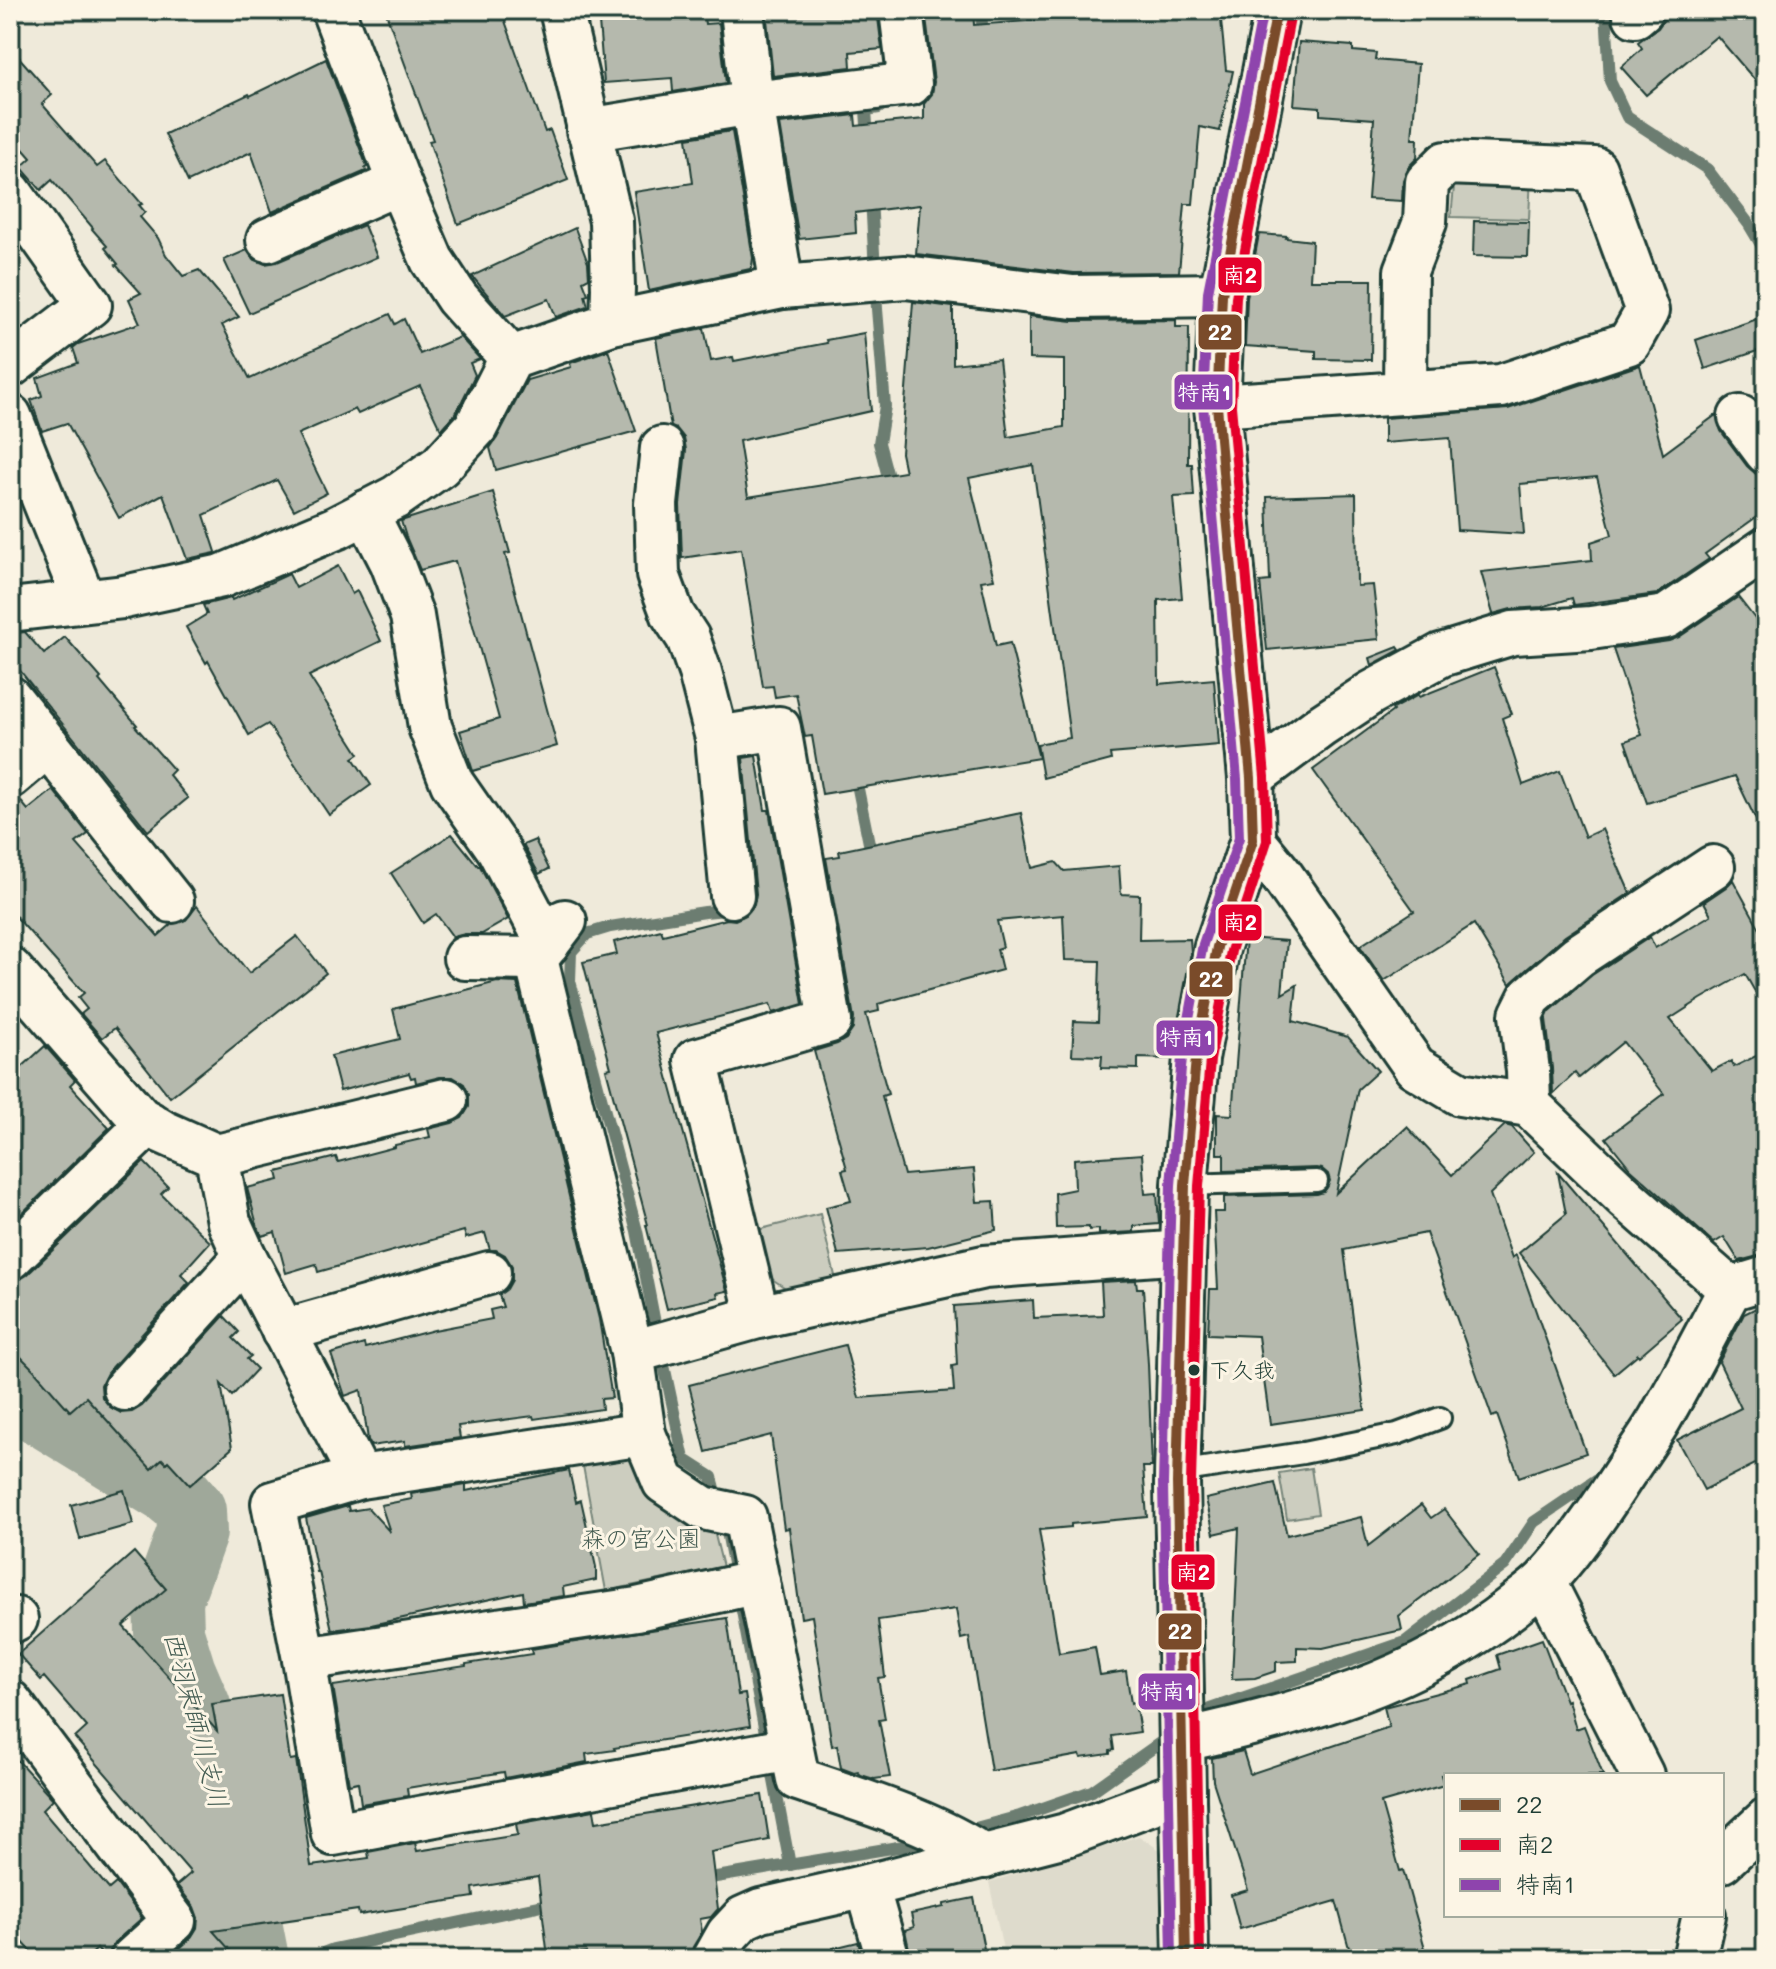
<svg xmlns="http://www.w3.org/2000/svg" width="1776" height="1969" viewBox="0 0 1776 1969" font-family="Mali,'Klee One',sans-serif">
  <style>
    .built { fill: #dedbcc }
    .green { fill: #cccdbf; stroke: #76857a; stroke-width: 2 }
    .lines { fill: none; stroke-linecap: round; stroke-linejoin: round }
    .stream { stroke: #6c7d71; stroke-width: 12 }
    .river { stroke: #9fa89a; stroke-width: 70 }
    .building { fill: #b5b9ad; stroke: #1f3d34; stroke-width: 2 }
    .lane-casing { stroke: #1f3d34; stroke-width: 26 }
    .street-casing { stroke: #1f3d34; stroke-width: 48 }
    .secondary-casing { stroke: #1f3d34; stroke-width: 50 }
    .lane { stroke: #fcf5e5; stroke-width: 20 }
    .street { stroke: #fcf5e5; stroke-width: 42 }
    .secondary { stroke: #fcf5e5; stroke-width: 44 }
    .bus-1-casing { stroke: #fcf5e5; stroke-width: 16 }
    .bus-2-casing { stroke: #fcf5e5; stroke-width: 16 }
    .bus-3-casing { stroke: #fcf5e5; stroke-width: 16 }
    .bus-1 { stroke: #7a4b2a; stroke-width: 10 }
    .bus-2 { stroke: #e4002b; stroke-width: 10 }
    .bus-3 { stroke: #8e44ad; stroke-width: 10 }
    .bus-dot { fill: #1f3d34; stroke: #fcf5e5; stroke-width: 3 }
    .labels { text-anchor: middle; stroke-width: 6; stroke-linejoin: round; paint-order: stroke }
    .bus-label { font-size: 22px; fill: #1f3d34; stroke: #fcf5e5; text-anchor: start }
    .park-label { font-size: 24px; fill: #425a50; stroke: #fcf5e5 }
    .water-label { font-size: 26px; font-style: italic; fill: #455d53; stroke: #fcf5e5 }
    .line-badge { stroke: #fcf5e5; stroke-width: 3 }
    .badge-label { font-size: 22px; text-anchor: middle; font-weight: bold; fill: #fff }
  </style>
  <rect width="100%" height="100%" fill="#efeada"/>
  <filter id="ink" filterUnits="userSpaceOnUse"><feTurbulence type="fractalNoise" baseFrequency=".0125" numOctaves="2"/><feDisplacementMap in="SourceGraphic" scale="16" xChannelSelector="R" yChannelSelector="G"/><feConvolveMatrix kernelMatrix="1 2 1 2 8 2 1 2 1" color-interpolation-filters="sRGB"/></filter>
  <g filter="url(#ink)">
    <polygon class="built" points="1139,1836 1164,1853 1165,1959 1005,1959 989,1882"/>
    <g class="green">
      <polygon points="1471,171 1531,174 1529,219 1451,217 1454,187"/>
      <polygon points="820,1214 836,1280 790,1291 769,1277 757,1230"/>
      <polygon points="630,1446 632,1461 639,1475 711,1519 723,1567 606,1591 581,1455"/>
      <polygon points="1311,1468 1318,1514 1287,1519 1279,1473"/>
    </g>
    <g class="lines">
      <g class="stream">
        <polyline points="981,10 983,38"/>
        <polyline points="1606,10 1610,81 1627,117 1707,169 1748,223 1766,253"/>
        <polyline points="868,139 866,110 879,108"/>
        <polyline points="871,197 877,309 885,406 879,443 891,488"/>
        <polyline points="855,774 872,858"/>
        <polyline points="1193,1720 1210,1709 1405,1642 1505,1565 1534,1522 1599,1478 1603,1473"/>
        <polyline points="961,1832 1020,1816 1092,1791 1174,1733"/>
        <polyline points="790,1865 728,1537 712,1477 684,1459 655,1323 637,1231 570,981 571,952 587,934 610,927 705,912 788,904 847,895"/>
        <polyline points="698,1880 910,1845 932,1839"/>
        <polyline points="307,1959 333,1949 557,1902"/>
      </g>
      <polyline class="river" points="10,1386 25,1400 45,1413 170,1490 180,1498 191,1511 192,1532 168,1599 169,1633 181,1672 196,1707 206,1739 241,1892 254,1959"/>
    </g>
    <g class="building">
      <polygon points="385,10 501,10 545,132 550,130 568,180 458,224 429,141 433,140"/>
      <polygon points="598,10 703,10 705,24 719,23 726,83 673,92 672,78 604,83"/>
      <polygon points="766,10 877,10 882,49 850,52 851,67 773,76"/>
      <polygon points="925,10 973,10 974,25 1052,19 1053,10 1220,10 1226,70 1233,71 1220,131 1200,127 1193,204 1185,204 1179,272 1074,273 916,254 920,205 855,213 856,233 799,239 780,124 855,115 856,126 924,119 924,104 932,94 934,82"/>
      <polygon points="1673,10 1766,10 1766,93 1717,36 1646,95 1621,67 1642,48 1638,42 1658,28 1665,18"/>
      <polygon points="1299,42 1353,46 1353,51 1376,53 1375,60 1418,64 1412,139 1418,139 1417,158 1409,166 1403,180 1402,201 1368,199 1374,119 1320,115 1320,107 1294,105"/>
      <polygon points="10,47 52,95 42,104 97,167 105,161 142,204 139,205 145,212 140,217 158,238 166,255 183,276 199,270 239,317 222,325 250,379 390,314 395,324 404,319 420,354 460,337 480,359 470,363 475,375 456,413 441,430 420,386 358,414 355,409 298,434 327,493 294,510 277,480 204,515 216,552 215,553 187,559 163,494 119,518 67,423 42,431 31,400 42,396 37,378 78,363 73,348 78,344 140,323 129,299 141,293 116,265 118,264 105,248 107,246 92,229 93,228 52,180 41,190 21,167 31,158 10,134"/>
      <polygon points="326,59 367,167 365,168 366,171 272,212 251,152 188,182 165,134 249,94 250,96"/>
      <polygon points="732,131 753,258 752,266 750,269 649,291 634,192 693,183 687,138"/>
      <polygon points="1474,221 1529,222 1528,257 1473,256"/>
      <polygon points="364,225 377,257 249,313 224,260 247,250 253,259 265,264 277,262"/>
      <polygon points="575,228 588,263 589,278 583,281 588,294 585,295 588,306 556,317 549,299 505,316 472,276"/>
      <polygon points="1259,234 1287,236 1286,238 1312,241 1310,280 1372,280 1371,360 1316,359 1316,351 1245,346 1247,298"/>
      <polygon points="913,302 953,307 953,364 999,359 1008,437 1064,427 1064,360 1029,359 1029,316 1073,321 1176,320 1176,327 1189,327 1188,464 1192,464 1194,496 1173,497 1182,598 1158,600 1159,684 1214,679 1219,745 1110,754 1111,760 1043,778 1037,744 1070,738 1033,465 969,478 994,579 981,581 996,646 1010,643 1039,758 822,794 812,736 805,737 796,694 775,697 773,686 763,687 741,549 682,558 680,505 686,450 684,438 677,429 671,427 656,338 704,328 711,361 733,357 734,361 827,343 826,340 864,333 871,411 739,441 748,497 905,472 901,453"/>
      <polygon points="1766,316 1766,348 1705,369 1696,340"/>
      <polygon points="608,350 636,431 496,470 490,448 497,438 527,380 571,367 570,363"/>
      <polygon points="1640,365 1663,454 1716,415 1721,431 1747,466 1756,474 1766,476 1766,510 1705,554 1709,559 1657,594 1574,605 1572,598 1542,607 1511,609 1493,614 1481,572 1592,560 1591,542 1612,535 1597,477 1520,484 1524,534 1457,530 1450,438 1384,443 1384,418 1508,409"/>
      <polygon points="493,492 510,553 505,554 557,746 473,771 460,731 499,719 455,561 420,570 406,537 401,521"/>
      <polygon points="1356,494 1357,586 1373,585 1379,639 1267,650 1260,582 1270,581 1267,497"/>
      <polygon points="338,566 352,594 357,591 381,641 309,676 359,754 353,758 371,785 329,815 268,724 249,735 208,661 206,663 186,627 207,614 203,605 231,598 232,600 289,574 296,588"/>
      <polygon points="1738,597 1766,633 1766,841 1735,776 1647,803 1625,741 1642,735 1613,649 1669,641 1679,637"/>
      <polygon points="25,632 44,654 65,637 101,678 99,680 137,725 135,726 174,770 169,775 188,798 148,831 10,658 10,634"/>
      <polygon points="1398,647 1400,650 1372,665 1370,658"/>
      <polygon points="1494,667 1512,714 1502,718 1523,785 1560,771 1585,837 1602,829 1630,893 1565,936 1510,984 1474,924 1384,981 1360,946 1414,911 1313,770 1393,711 1392,709 1418,695 1419,697"/>
      <polygon points="756,756 765,810 769,810 803,1004 773,1013 770,1004 656,1033 727,1291 717,1293 718,1297 667,1309 646,1225 648,1225 606,1069 611,1068 583,962 617,954 614,942 661,930 663,935 727,919 735,920 746,915 754,905 756,894 743,758"/>
      <polygon points="53,790 88,834 76,843 158,936 172,924 186,920 197,906 249,973 297,936 326,973 170,1097 115,1028 102,1038 81,1014 87,1009 78,998 84,993 10,910 10,800 19,799 28,810"/>
      <polygon points="1021,813 1032,868 1056,862 1064,871 1119,866 1121,894 1140,895 1139,940 1190,939 1191,952 1171,1059 1138,1058 1138,1069 1101,1068 1102,1056 1072,1055 1074,1021 1098,1022 1100,961 1065,960 1063,915 997,921 1003,947 997,949 1002,970 878,1004 879,1011 866,1014 888,1094 882,1096 904,1175 974,1169 977,1202 994,1201 996,1230 928,1247 838,1254 826,1207 851,1201 842,1170 847,1169 814,1051 837,1044 846,1039 853,1029 854,1018 826,858 840,856 839,851"/>
      <polygon points="452,834 478,866 480,866 508,919 482,934 465,934 453,937 436,914 423,923 391,873"/>
      <polygon points="535,840 549,869 539,874 523,845"/>
      <polygon points="1733,880 1766,940 1766,1011 1745,974 1701,999 1670,1019 1712,1071 1731,1061 1734,1067 1766,1051 1766,1254 1739,1261 1724,1237 1714,1243 1630,1168 1606,1138 1664,1094 1623,1042 1579,1078 1575,1073 1553,1094 1552,1068 1546,1019 1549,1012 1592,975 1650,937 1655,948 1711,915 1704,902 1726,887"/>
      <polygon points="1246,938 1287,941 1282,994 1297,985 1293,1021 1348,1037 1378,1071 1358,1089 1336,1193 1407,1127 1452,1175 1505,1125 1512,1127 1534,1152 1490,1194 1512,1258 1516,1255 1586,1453 1519,1477 1497,1415 1492,1417 1426,1233 1344,1250 1365,1410 1270,1424 1258,1336 1208,1334 1210,1289 1218,1289 1214,1212 1224,1212 1224,1197 1317,1194 1324,1192 1330,1181 1328,1174 1322,1169 1317,1168 1224,1171 1224,1154 1217,1154 1217,1114 1232,1115"/>
      <polygon points="497,982 517,983 599,1319 612,1398 601,1399 602,1409 534,1419 533,1416 458,1426 460,1438 405,1446 405,1441 371,1446 368,1440 361,1390 345,1396 331,1354 364,1344 365,1348 434,1330 492,1319 490,1310 503,1307 499,1295 507,1289 512,1280 512,1266 505,1255 496,1250 490,1250 485,1233 466,1238 464,1231 318,1272 316,1264 286,1273 275,1232 262,1236 257,1225 247,1188 279,1180 277,1172 336,1157 338,1162 395,1147 395,1145 430,1137 428,1129 452,1123 462,1118 469,1107 469,1095 464,1084 453,1077 440,1077 416,1083 415,1077 411,1078 409,1073 340,1091 331,1056 400,1039 393,1009"/>
      <polygon points="45,1046 75,1080 70,1085 109,1128 10,1225 10,1078"/>
      <polygon points="1142,1154 1145,1194 1157,1193 1159,1224 1134,1226 1134,1232 1099,1234 1099,1229 1089,1230 1089,1227 1056,1228 1055,1193 1075,1189 1074,1159"/>
      <polygon points="144,1162 168,1187 161,1194 210,1242 181,1274 189,1282 107,1373 101,1385 102,1397 110,1407 121,1413 132,1412 142,1406 224,1316 239,1332 233,1338 251,1356 247,1359 257,1369 232,1396 221,1384 232,1448 190,1485 168,1461 166,1463 162,1459 151,1469 86,1397 70,1411 34,1370 10,1346 10,1281 17,1281 27,1275"/>
      <polygon points="1558,1173 1682,1319 1639,1356 1638,1354 1614,1374 1519,1253 1566,1214"/>
      <polygon points="1136,1280 1137,1288 1143,1288 1148,1364 1152,1467 1143,1467 1147,1517 1071,1524 1071,1527 1039,1530 1059,1653 1095,1647 1100,1675 1126,1671 1131,1703 1135,1702 1140,1732 1112,1736 1114,1750 1110,1751 1110,1754 1081,1758 1080,1755 991,1771 969,1637 961,1639 956,1609 878,1620 885,1677 878,1678 885,1719 879,1720 890,1777 874,1779 861,1775 858,1772 854,1773 841,1768 837,1745 832,1746 812,1616 801,1618 789,1528 784,1529 771,1435 706,1452 689,1385 845,1345 859,1398 954,1391 952,1366 957,1365 954,1306 1033,1300 1034,1318 1103,1315 1101,1282"/>
      <polygon points="1766,1303 1766,1461 1765,1459 1704,1490 1677,1440 1741,1408 1719,1362 1744,1314"/>
      <polygon points="569,1470 576,1502 581,1500 596,1567 596,1580 563,1587 564,1596 524,1602 523,1592 371,1625 332,1630 319,1572 317,1572 306,1518 348,1506 349,1511 368,1508 390,1532 381,1505 412,1499 411,1494 466,1485 466,1491"/>
      <polygon points="1275,1483 1287,1535 1361,1517 1368,1546 1421,1505 1431,1518 1444,1509 1479,1554 1399,1616 1402,1630 1323,1648 1297,1647 1297,1661 1276,1662 1276,1671 1255,1678 1232,1679 1239,1528 1214,1534 1206,1499"/>
      <polygon points="124,1490 133,1524 80,1539 71,1505"/>
      <polygon points="134,1552 166,1589 123,1626 217,1731 212,1704 280,1694 290,1760 296,1759 311,1866 369,1858 368,1852 415,1843 417,1851 518,1835 516,1824 594,1810 596,1822 762,1795 769,1840 711,1852 718,1909 711,1917 700,1919 702,1932 693,1947 690,1959 666,1959 665,1956 644,1959 587,1959 586,1952 548,1957 538,1877 473,1888 474,1897 359,1915 358,1910 213,1931 238,1959 168,1959 190,1939 197,1928 198,1918 194,1907 177,1885 191,1873 75,1738 87,1727 44,1677 41,1680 18,1654"/>
      <polygon points="727,1618 738,1695 745,1694 750,1726 614,1748 615,1750 586,1754 587,1762 505,1778 504,1772 407,1788 408,1796 361,1804 358,1782 349,1784 333,1686 466,1666 466,1664 532,1654 531,1649"/>
      <polygon points="1542,1639 1566,1701 1568,1700 1576,1729 1584,1726 1603,1775 1441,1775 1444,1785 1381,1803 1400,1871 1403,1870 1428,1959 1352,1959 1336,1901 1240,1929 1231,1895 1248,1890 1213,1781 1212,1758 1243,1751 1250,1774 1389,1727 1384,1707 1471,1684 1470,1680 1501,1669 1497,1655"/>
      <polygon points="10,1752 53,1799 42,1810 109,1889 116,1883 142,1918 115,1942 110,1951 109,1959 106,1959 97,1949 86,1959 38,1959 10,1928"/>
      <polygon points="974,1898 986,1959 911,1959 905,1930 914,1927 911,1914 944,1907 944,1904"/>
      <polygon points="858,1942 863,1959 834,1959 833,1948"/>
    </g>
    <g class="lines">
      <g class="lane-casing">
        <g id="lane">
          <polyline points="1185,1185 1317,1181"/>
          <polyline points="1178,1472 1303,1453 1397,1434 1440,1418"/>
        </g>
      </g>
      <g class="street-casing">
        <g id="street">
          <polyline points="333,10 399,183 432,260 457,298 511,358"/>
          <polyline points="561,10 611,221 613,288 612,323"/>
          <polyline points="742,10 752,103 782,287"/>
          <polyline points="1635,16 1642,10"/>
          <polyline points="588,130 752,103 910,84 901,10"/>
          <polyline points="10,192 90,305 10,366"/>
          <polyline points="268,240 399,183"/>
          <polyline points="1217,406 1501,386 1629,343 1647,311 1595,169 1446,163 1427,182 1425,222 1406,271 1405,393"/>
          <polyline points="10,416 84,600"/>
          <polyline points="1740,417 1766,452"/>
          <polyline points="662,448 656,504 658,575 673,615 688,638 700,672 717,738 779,728 830,1021 696,1060 758,1317"/>
          <polyline points="366,512 392,563 412,616 430,727 452,783 498,849 548,944"/>
          <polyline points="10,610 124,597 222,576 336,528 396,497 440,466 476,427 511,358 612,323 782,287 905,277 1073,297 1222,295"/>
          <polyline points="10,698 172,901"/>
          <polyline points="717,738 732,896"/>
          <polyline points="10,777 48,745"/>
          <polyline points="1251,778 1321,726 1371,693 1441,655 1513,633 1591,628 1666,617 1766,549"/>
          <polyline points="1253,840 1280,873 1415,1067 1460,1094 1529,1105 1627,1199 1730,1289"/>
          <polyline points="565,921 536,959 632,1352 644,1434 664,1482 703,1508 745,1517 758,1582"/>
          <polyline points="465,958 536,959"/>
          <polyline points="10,969 140,1118 163,1132 217,1156 229,1222 245,1257 360,1477"/>
          <polyline points="1529,1105 1528,1071 1521,1015 1530,997 1578,956 1713,867"/>
          <polyline points="217,1156 446,1100"/>
          <polyline points="10,1258 149,1123"/>
          <polyline points="283,1331 489,1273"/>
          <polyline points="632,1352 758,1317 984,1267 1183,1252"/>
          <polyline points="125,1389 245,1257"/>
          <polyline points="644,1434 360,1477 273,1503 304,1659 333,1834 791,1749"/>
          <polyline points="1544,1582 1642,1775"/>
          <polyline points="10,1622 16,1619"/>
          <path d="M304,1659l333,-50 121,-27 40,197c61,21 134,42 187,78"/>
          <polyline points="10,1702 174,1921 132,1959"/>
          <path d="M1183,1740c115,-25 235,-58 329,-133 11,-9 23,-17 33,-27 29,-31 53,-66 76,-102 13,-20 28,-40 40,-61 24,-42 46,-85 69,-128l36,-11"/>
          <polyline points="1722,1861 1766,1820"/>
          <polyline points="867,1886 888,1959"/>
          <polyline points="714,1959 728,1934 743,1918 761,1910 867,1886 1066,1835 1184,1791"/>
          <polyline points="1694,1959 1704,1915"/>
        </g>
      </g>
      <g class="secondary-casing">
        <polyline id="secondary" points="1186,1959 1177,1483 1185,1185 1196,1058 1217,947 1253,840 1251,778 1217,406 1222,295 1277,10"/>
      </g>
      <use href="#lane" class="lane"/>
      <use href="#street" class="street"/>
      <use href="#secondary" class="secondary"/>
      <g class="bus-1-casing">
        <polyline id="bus-1" points="1186,1959 1177,1483 1185,1185 1196,1058 1217,947 1253,840 1251,778 1217,406 1222,295 1277,10"/>
      </g>
      <g class="bus-2-casing">
        <polyline id="bus-2" points="1200,1959 1191,1483 1199,1186 1210,1060 1231,951 1267,841 1265,777 1231,406 1236,297 1291,13"/>
      </g>
      <g class="bus-3-casing">
        <polyline id="bus-3" points="1172,1959 1163,1483 1171,1185 1182,1057 1203,944 1239,838 1237,779 1203,405 1208,292 1263,10"/>
      </g>
      <use href="#bus-1" class="bus-1"/>
      <use href="#bus-2" class="bus-2"/>
      <use href="#bus-3" class="bus-3"/>
    </g>
  </g>
  <circle class="bus-dot" cx="1194" cy="1370" r="7"/>
  <g class="labels">
    <g class="bus-label">
      <text x="1209" y="1378">下久我</text>
    </g>
    <g class="park-label">
      <text x="641" y="1547">森の宮公園</text>
    </g>
    <g class="water-label">
      <text transform="translate(196 1720) rotate(75)" y="9">西羽束師川支川</text>
    </g>
  </g>
  <g class="line-badge">
    <rect x="1217" y="256" width="46" height="38" rx="8" fill="#e4002b"/>
    <rect x="1197" y="313" width="46" height="38" rx="8" fill="#7a4b2a"/>
    <rect x="1173" y="373" width="61" height="38" rx="8" fill="#8e44ad"/>
    <rect x="1217" y="903" width="46" height="39" rx="8" fill="#e4002b"/>
    <rect x="1188" y="960" width="46" height="38" rx="8" fill="#7a4b2a"/>
    <rect x="1155" y="1019" width="61" height="38" rx="8" fill="#8e44ad"/>
    <rect x="1170" y="1553" width="46" height="38" rx="8" fill="#e4002b"/>
    <rect x="1157" y="1612" width="46" height="39" rx="8" fill="#7a4b2a"/>
    <rect x="1137" y="1672" width="60" height="39" rx="8" fill="#8e44ad"/>
  </g>
  <g class="badge-label">
    <text x="1240" y="283">南2</text>
    <text x="1220" y="340">22</text>
    <text x="1204" y="400">特南1</text>
    <text x="1240" y="930">南2</text>
    <text x="1211" y="987">22</text>
    <text x="1186" y="1045">特南1</text>
    <text x="1193" y="1580">南2</text>
    <text x="1180" y="1639">22</text>
    <text x="1167" y="1699">特南1</text>
  </g>
  <rect width="1776" height="1969" fill="none" stroke="#fcf5e5" stroke-width="40"/>
  <rect x="20" y="20" width="1736" height="1929" fill="none" stroke="#1f3d34" stroke-width="3" filter="url(#ink)"/>
  <rect x="1444" y="1773" width="280" height="144" fill="#fcf5e5" stroke="#a4ab9e" stroke-width="2"/>
  <rect x="1460" y="1799" width="40" height="12" fill="#7a4b2a" stroke="#a4ab9e" stroke-width="2"/>
  <text x="1516" y="1813" font-size="24" fill="#1f3d34">22</text>
  <rect x="1460" y="1839" width="40" height="12" fill="#e4002b" stroke="#a4ab9e" stroke-width="2"/>
  <text x="1516" y="1853" font-size="24" fill="#1f3d34">南2</text>
  <rect x="1460" y="1879" width="40" height="12" fill="#8e44ad" stroke="#a4ab9e" stroke-width="2"/>
  <text x="1516" y="1893" font-size="24" fill="#1f3d34">特南1</text>
</svg>
